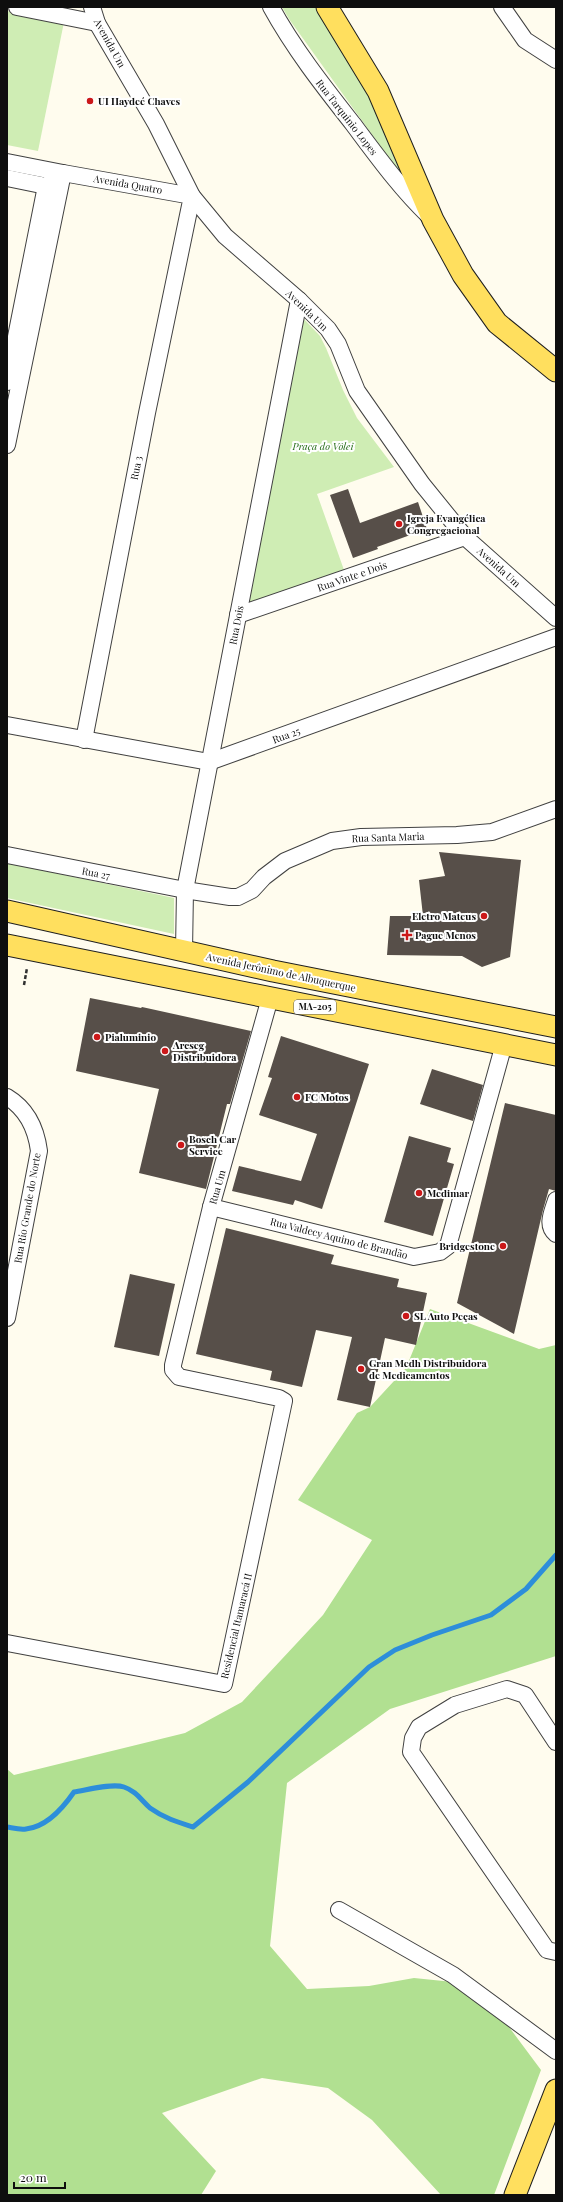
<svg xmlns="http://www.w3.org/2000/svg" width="563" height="2202" viewBox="0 0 563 2202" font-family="'Playfair Display',serif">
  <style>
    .green { fill: #cfedb4 }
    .forest { fill: #b1e091 }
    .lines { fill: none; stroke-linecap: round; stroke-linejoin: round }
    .stream { stroke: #2d8eda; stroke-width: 5 }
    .building { fill: #574f49 }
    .minor-casing { stroke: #414141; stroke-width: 18 }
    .major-casing { stroke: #1f1f1f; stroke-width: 23 }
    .path { stroke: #303030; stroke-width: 2.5; stroke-dasharray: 4 2; stroke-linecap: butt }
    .minor { stroke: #fff; stroke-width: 16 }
    .major { stroke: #ffdf5e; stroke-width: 21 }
    .poi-dot { fill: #cb1819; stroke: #fff; stroke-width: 1.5 }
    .labels { text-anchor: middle; stroke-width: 4; stroke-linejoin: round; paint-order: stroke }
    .shield { fill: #fff; stroke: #565656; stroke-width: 1 }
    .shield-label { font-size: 9px; font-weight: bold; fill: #0e0e0e }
    .street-label { font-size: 10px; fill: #0e0e0e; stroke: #fff }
    .poi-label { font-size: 10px; font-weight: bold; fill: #0e0e0e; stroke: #fff; text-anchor: start }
    .park-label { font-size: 10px; font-style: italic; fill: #256c18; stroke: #fff }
  </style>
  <rect width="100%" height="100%" fill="#fffcee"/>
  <g class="green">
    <polygon points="282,7 315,7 332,29 364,79 411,189 289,19"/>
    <polygon points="7,11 64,22 38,151 7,145"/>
    <polygon points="303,318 320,336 326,348 343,390 357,418 394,467 317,494 344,570 249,603"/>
    <polygon points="7,863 174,898 174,934 7,898"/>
  </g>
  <polygon class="forest" points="430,1309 539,1349 556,1345 556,1656 390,1709 287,1783 270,1946 307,1989 369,1986 414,1978 453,1982 482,2003 509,2027 541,2070 494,2195 441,2195 372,2120 328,2088 262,2078 162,2113 216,2171 201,2195 7,2195 7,1769 14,1775 185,1733 242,1702 323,1615 372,1540 298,1500 357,1413 370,1407 406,1368"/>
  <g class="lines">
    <path class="stream" d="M7,1827c6,1 13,3 19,2 20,-2 37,-21 48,-37 13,-2 38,-9 50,-5 12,4 17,13 26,21 14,10 27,14 43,19l55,-45 121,-115 26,-17 37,-15 59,-20 35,-26 30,-34"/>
  </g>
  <g class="building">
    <polygon points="348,489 360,523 418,502 427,529 377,547 378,549 353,558 330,495"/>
    <polygon points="439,852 521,860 510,957 482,967 462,956 387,955 390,916 423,916 419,880 445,876"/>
    <polygon points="90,998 141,1008 142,1007 251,1031 230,1104 227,1104 206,1189 139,1173 159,1089 76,1071"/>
    <polygon points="281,1036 369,1064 322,1209 295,1200 293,1205 232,1191 239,1166 301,1181 317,1134 259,1115 272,1078 268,1077"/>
    <polygon points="432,1069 483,1085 473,1121 420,1104"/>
    <polygon points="505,1103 556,1115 556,1191 549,1189 543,1210 514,1334 457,1303"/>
    <polygon points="409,1136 451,1148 447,1162 454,1164 433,1236 384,1222"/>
    <polygon points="226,1228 334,1255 331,1264 399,1279 397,1287 427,1293 416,1345 385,1338 370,1407 337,1400 352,1337 316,1330 302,1387 270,1380 272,1371 196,1354"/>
    <polygon points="130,1274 175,1284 159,1356 114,1347"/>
  </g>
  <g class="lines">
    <g class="minor-casing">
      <g id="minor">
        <polyline points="17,7 97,23"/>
        <polyline points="92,7 97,23 156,124 192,196 225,236 299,300 328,329 338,344 357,391 422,484 465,537 556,618"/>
        <path d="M271,7c23,42 53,80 82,117 24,32 47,64 76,92"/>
        <polyline points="502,7 525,40 556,60"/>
        <polyline points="7,162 63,173 7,445"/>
        <polyline points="7,178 46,186 63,173 192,196 147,413 84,740"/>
        <polyline points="7,382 46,186"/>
        <polyline points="238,615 465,537"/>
        <polyline points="7,725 209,762 556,637"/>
        <polyline points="7,855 185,890 230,897 238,897 252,890 264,877 285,861 332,841 361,837 457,835 492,832 556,809"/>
        <polyline points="184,951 185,890 299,300"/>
        <path d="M7,1097c20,12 29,31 32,54l-32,167"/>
        <path d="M556,1200c-3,11 -11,25 0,34"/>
        <polyline points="211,1207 414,1257 440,1252 448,1246 504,1044"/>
        <polyline points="7,1643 224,1684 284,1401 279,1398 179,1377 173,1370 173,1365 211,1207 270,998"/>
        <polyline points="556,1742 525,1695 507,1689 455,1705 419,1727 413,1738 411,1752 547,1950 556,1952"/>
        <polyline points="339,1910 453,1975 556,2051"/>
      </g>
    </g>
    <g class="major-casing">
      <g id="major">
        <polyline points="327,7 378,91 433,220 463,275 497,323 556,371"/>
        <polyline points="7,911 273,971 556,1027"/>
        <polyline points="7,945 556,1055"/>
        <polyline points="515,2195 556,2090"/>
      </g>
    </g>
    <polyline class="path" points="24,985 27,968"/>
    <use href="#minor" class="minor"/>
    <use href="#major" class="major"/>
  </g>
  <g class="poi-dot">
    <circle cx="90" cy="101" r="4"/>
    <circle cx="399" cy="524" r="4"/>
    <circle cx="484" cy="916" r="4"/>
    <path d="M405 929h4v4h4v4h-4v4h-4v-4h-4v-4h4z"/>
    <circle cx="97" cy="1037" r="4"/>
    <circle cx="165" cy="1051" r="4"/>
    <circle cx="297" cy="1097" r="4"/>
    <circle cx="181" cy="1145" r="4"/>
    <circle cx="419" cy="1193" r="4"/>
    <circle cx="503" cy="1246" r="4"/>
    <circle cx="406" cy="1316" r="4"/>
    <circle cx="361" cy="1369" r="4"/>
  </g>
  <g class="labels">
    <rect class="shield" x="294" y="1000" width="42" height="14" rx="3"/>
    <g class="shield-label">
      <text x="315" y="1010">MA-205</text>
    </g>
    <g class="street-label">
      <text transform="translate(110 43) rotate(61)" y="4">Avenida Um</text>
      <text transform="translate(347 117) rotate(52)" y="4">Rua Tarquinio Lopes</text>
      <text transform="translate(128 184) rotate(10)" y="4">Avenida Quatro</text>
      <text transform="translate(307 310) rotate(44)" y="4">Avenida Um</text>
      <text transform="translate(136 468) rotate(-79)" y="4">Rua 3</text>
      <text transform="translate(499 567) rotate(42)" y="4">Avenida Um</text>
      <text transform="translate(352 576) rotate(-19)" y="4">Rua Vinte e Dois</text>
      <text transform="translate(236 625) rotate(-79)" y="4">Rua Dois</text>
      <text transform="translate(286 735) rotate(-20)" y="4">Rua 25</text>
      <text transform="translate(388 837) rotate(-2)" y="4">Rua Santa Maria</text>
      <text transform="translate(96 873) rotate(11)" y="4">Rua 27</text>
      <text transform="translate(281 972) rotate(12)" y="4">Avenida Jerônimo de Albuquerque</text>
      <text transform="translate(217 1187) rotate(-74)" y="4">Rua Um</text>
      <text transform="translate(27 1208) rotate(-80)" y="4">Rua Rio Grande do Norte</text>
      <text transform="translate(339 1238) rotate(14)" y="4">Rua Valdecy Aquino de Brandão</text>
      <text transform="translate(236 1626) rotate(-77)" y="4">Residencial Itamaracá II</text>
    </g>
    <g class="poi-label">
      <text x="98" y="105">UI Haydeé Chaves</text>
      <text x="407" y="522">Igreja Evangélica<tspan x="407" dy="12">Congregacional</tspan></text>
      <text x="476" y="920" text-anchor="end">Eletro Mateus</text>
      <text x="415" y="939">Pague Menos</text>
      <text x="105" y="1041">Pialuminio</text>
      <text x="173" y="1049">Arcseg<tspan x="173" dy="12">Distribuidora</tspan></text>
      <text x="305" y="1101">FC Motos</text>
      <text x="189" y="1143">Bosch Car<tspan x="189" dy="12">Service</tspan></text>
      <text x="427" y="1197">Medimar</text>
      <text x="495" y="1250" text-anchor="end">Bridgestone</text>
      <text x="414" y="1320">SL Auto Peças</text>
      <text x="369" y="1367">Gran Medh Distribuidora<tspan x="369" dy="12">de Medicamentos</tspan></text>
    </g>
    <g class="park-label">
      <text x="323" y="450">Praça do Vôlei</text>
    </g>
  </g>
  <rect width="563" height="2202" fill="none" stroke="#0e0e0e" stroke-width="16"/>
  <path d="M14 2182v6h51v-6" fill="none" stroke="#0e0e0e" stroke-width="2"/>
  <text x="20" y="2182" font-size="12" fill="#0e0e0e" stroke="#ffffff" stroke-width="3" paint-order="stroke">20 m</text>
</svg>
